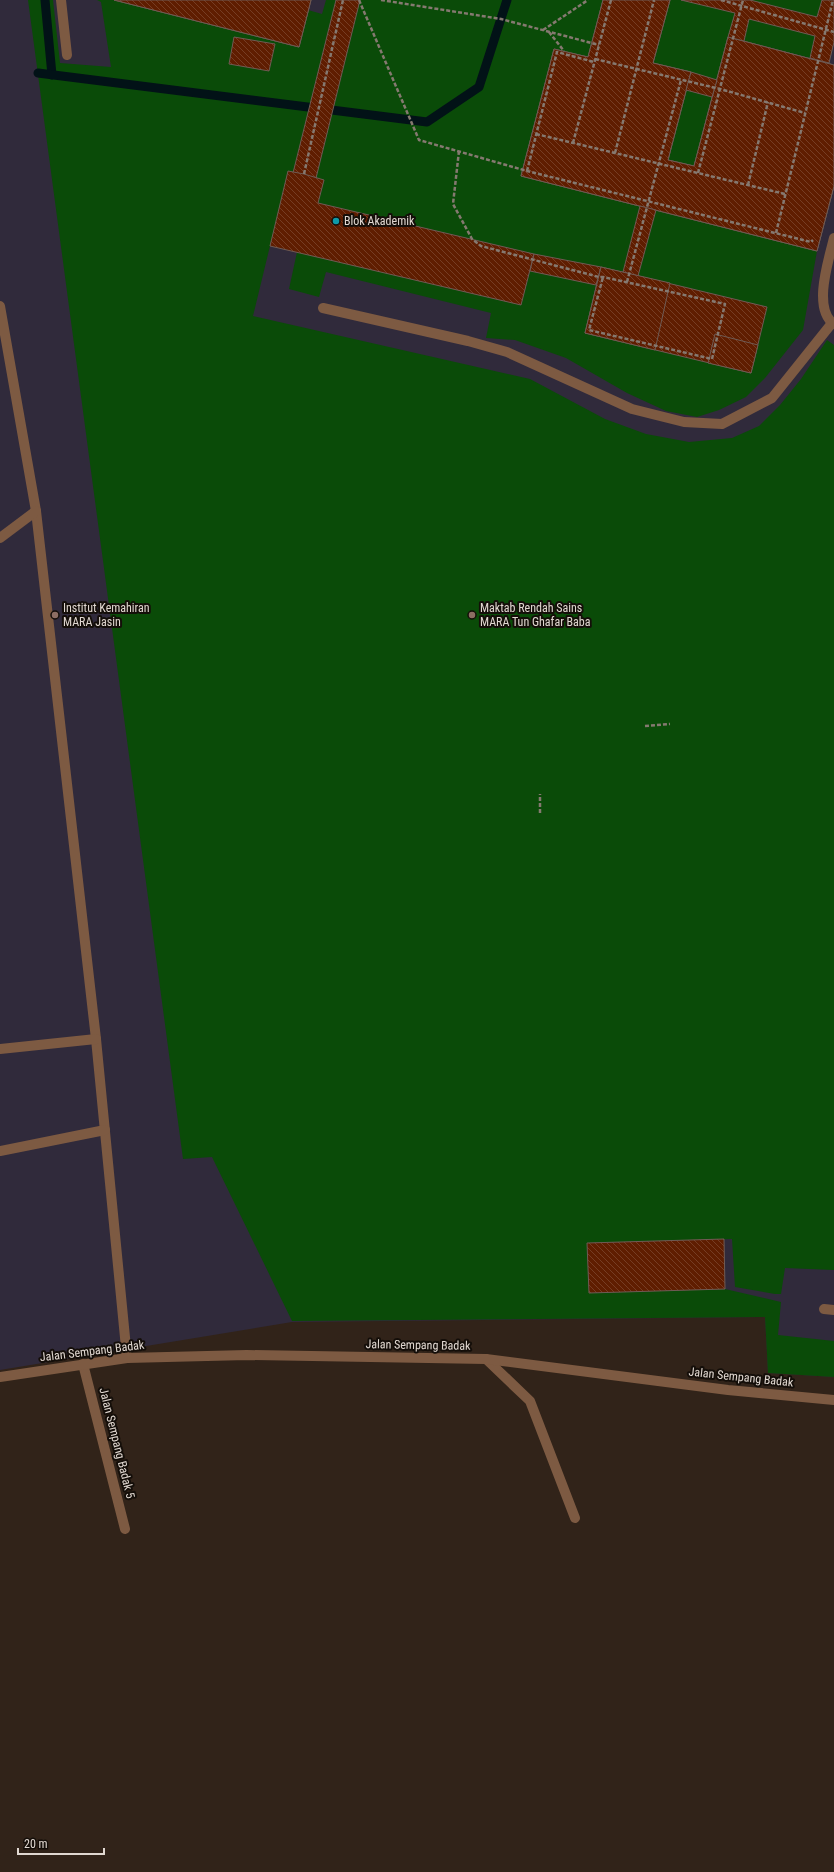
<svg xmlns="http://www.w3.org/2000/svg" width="834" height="1872" viewBox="0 0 834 1872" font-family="'Roboto Condensed',sans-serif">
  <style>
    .education { fill: #302a3b }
    .green { fill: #0a4b08 }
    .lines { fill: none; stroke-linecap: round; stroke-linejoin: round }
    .stream { stroke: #021217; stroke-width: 9 }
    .building { fill: url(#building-back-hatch); stroke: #6f5b54; fill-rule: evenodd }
    .path { stroke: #857970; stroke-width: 2.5; stroke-dasharray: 4 2; stroke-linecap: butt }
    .minor { stroke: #7d5a42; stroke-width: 10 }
    .culture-dot { fill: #0f9aa8; stroke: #140e09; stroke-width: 1.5 }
    .education-dot { fill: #8d6e63; stroke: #140e09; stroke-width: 1.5 }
    .labels { text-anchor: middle; stroke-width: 4; stroke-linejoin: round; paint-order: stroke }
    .poi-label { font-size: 12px; fill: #e1d8d1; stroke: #140e09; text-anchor: start }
    .street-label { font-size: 12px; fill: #e1d8d1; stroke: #140e09 }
  </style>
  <defs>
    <pattern id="building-back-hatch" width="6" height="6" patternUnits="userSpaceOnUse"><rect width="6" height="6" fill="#5f1d00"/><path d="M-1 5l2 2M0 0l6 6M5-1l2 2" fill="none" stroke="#763d24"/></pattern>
  </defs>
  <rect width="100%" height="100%" fill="#312319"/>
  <polygon class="education" points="0,0 834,0 834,1377 768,1373 765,1317 292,1322 0,1370"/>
  <g class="green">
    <polygon points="28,0 53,0 60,63 111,67 101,2 97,0 114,0 299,47 308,10 322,14 326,0 336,0 293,173 270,246 253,316 530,379 605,419 646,434 689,442 732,438 759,426 780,405 801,379 827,340 834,345 834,1270 785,1268 781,1294 775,1294 735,1287 732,1239 587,1243 589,1293 725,1289 781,1302 778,1335 834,1341 834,1377 768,1373 765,1317 292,1321 212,1157 183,1159"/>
    <polygon points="360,0 603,0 588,57 554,49 521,175 640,206 623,272 534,254 318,203 324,180 316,178"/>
    <polygon points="670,0 681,0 735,13 717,80 653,63"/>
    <polygon points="750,0 822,0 817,17"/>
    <polygon points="749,19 815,36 810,58 744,41"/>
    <polygon points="686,90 712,97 694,166 668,160"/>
    <polygon points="656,210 817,251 803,330 765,378 746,397 719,410 697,417 666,411 627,393 566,358 515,340 486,338 491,313 326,272 319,297 289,289 297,252 521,305 530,271 596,285 585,333 751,373 767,307 638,276"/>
  </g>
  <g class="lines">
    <g class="stream">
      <polyline points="45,0 52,75"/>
      <polyline points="38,73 427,122 479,87 507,0"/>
    </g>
  </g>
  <g class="building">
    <polygon points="114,0 311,0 299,47"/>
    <polygon points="114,0 311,0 299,47"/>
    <polygon points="336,0 360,0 316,178 293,173"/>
    <path d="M603,0h67l-17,63 38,9 -23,88 26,6 34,-129 106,28v121l-17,65 -296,-75 33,-127 34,8zM603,67l26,6 -18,73 -26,-7zM771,109l27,7 -19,69 -26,-7z"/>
    <polygon points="603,0 670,0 653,63 691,72 668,160 694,166 728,37 834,65 834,186 817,251 521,176 554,49 588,57"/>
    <polygon points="681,0 750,0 817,17 822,0 834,0 834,42 829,63 810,58 815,36 749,19 744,41 728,37 735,13"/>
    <polygon points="234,37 275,44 269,71 229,64"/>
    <polygon points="691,72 717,80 712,97 686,90"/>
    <polygon points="288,171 304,174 324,180 318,203 534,254 521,305 270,246"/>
    <polygon points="640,206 656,210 638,276 623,272"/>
    <polygon points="534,254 601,267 596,285 530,271"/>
    <polygon points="601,267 767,307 751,373 585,333"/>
    <polygon points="601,267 670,283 655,350 585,333"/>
    <polygon points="715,334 758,345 751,373 708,363"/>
    <polygon points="724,1239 725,1289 589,1293 587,1243"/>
  </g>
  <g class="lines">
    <g class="path">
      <polyline points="359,0 419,140 527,171 811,242 813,240"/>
      <polyline points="381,0 501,19 599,45"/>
      <polyline points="721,0 834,32"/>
      <polyline points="543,30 588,0"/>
      <polyline points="549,32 564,51"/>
      <polyline points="595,59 720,89 805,113"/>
      <polyline points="536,134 785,194"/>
      <polyline points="573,143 611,0"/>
      <polyline points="459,151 453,204 472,239 481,246 599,277 603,277 725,304 712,359 589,330 603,277"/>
      <polyline points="615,153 654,0"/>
      <polyline points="527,171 557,52 594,62"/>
      <polyline points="698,173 743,0"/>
      <polyline points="304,174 343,0"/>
      <polyline points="748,185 768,102"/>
      <polyline points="776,233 833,0"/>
      <polyline points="627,282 681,80"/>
      <polyline points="645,726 670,724"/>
      <polyline points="540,813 540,794"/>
    </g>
    <g class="minor">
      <polyline points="61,0 67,55"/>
      <path d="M834,238c-5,21 -22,71 0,86"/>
      <polyline points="0,306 36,511 96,1039 127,1358"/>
      <polyline points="323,308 468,341 507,352 632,409 684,422 722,424 772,398 832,323"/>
      <polyline points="0,538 36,511"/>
      <polyline points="0,1049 96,1039"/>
      <polyline points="0,1151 105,1130"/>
      <polyline points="824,1309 834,1310"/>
      <polyline points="486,1359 530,1401 575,1518"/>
      <polyline points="83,1364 125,1529"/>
      <polyline points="0,1377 127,1358 247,1355 486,1359 728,1390 834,1400"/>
    </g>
  </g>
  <circle class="culture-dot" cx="336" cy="221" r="4"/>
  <g class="education-dot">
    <circle cx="55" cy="615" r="4"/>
    <circle cx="472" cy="615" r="4"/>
  </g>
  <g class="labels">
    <g class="poi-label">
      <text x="344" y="225">Blok Akademik</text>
      <text x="63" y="612">Institut Kemahiran<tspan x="63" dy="14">MARA Jasin</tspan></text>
      <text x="480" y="612">Maktab Rendah Sains<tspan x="480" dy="14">MARA Tun Ghafar Baba</tspan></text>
    </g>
    <g class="street-label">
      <text transform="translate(418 1345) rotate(1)" y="4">Jalan Sempang Badak</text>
      <text transform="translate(92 1351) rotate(-7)" y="4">Jalan Sempang Badak</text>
      <text transform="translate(741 1377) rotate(6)" y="4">Jalan Sempang Badak</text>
      <text transform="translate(117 1443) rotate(76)" y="4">Jalan Sempang Badak 5</text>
    </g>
  </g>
  <path d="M18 1848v6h86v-6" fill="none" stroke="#e1d8d1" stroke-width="2"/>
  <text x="24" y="1848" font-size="12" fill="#e1d8d1" stroke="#140e09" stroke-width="3" paint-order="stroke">20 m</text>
</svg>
